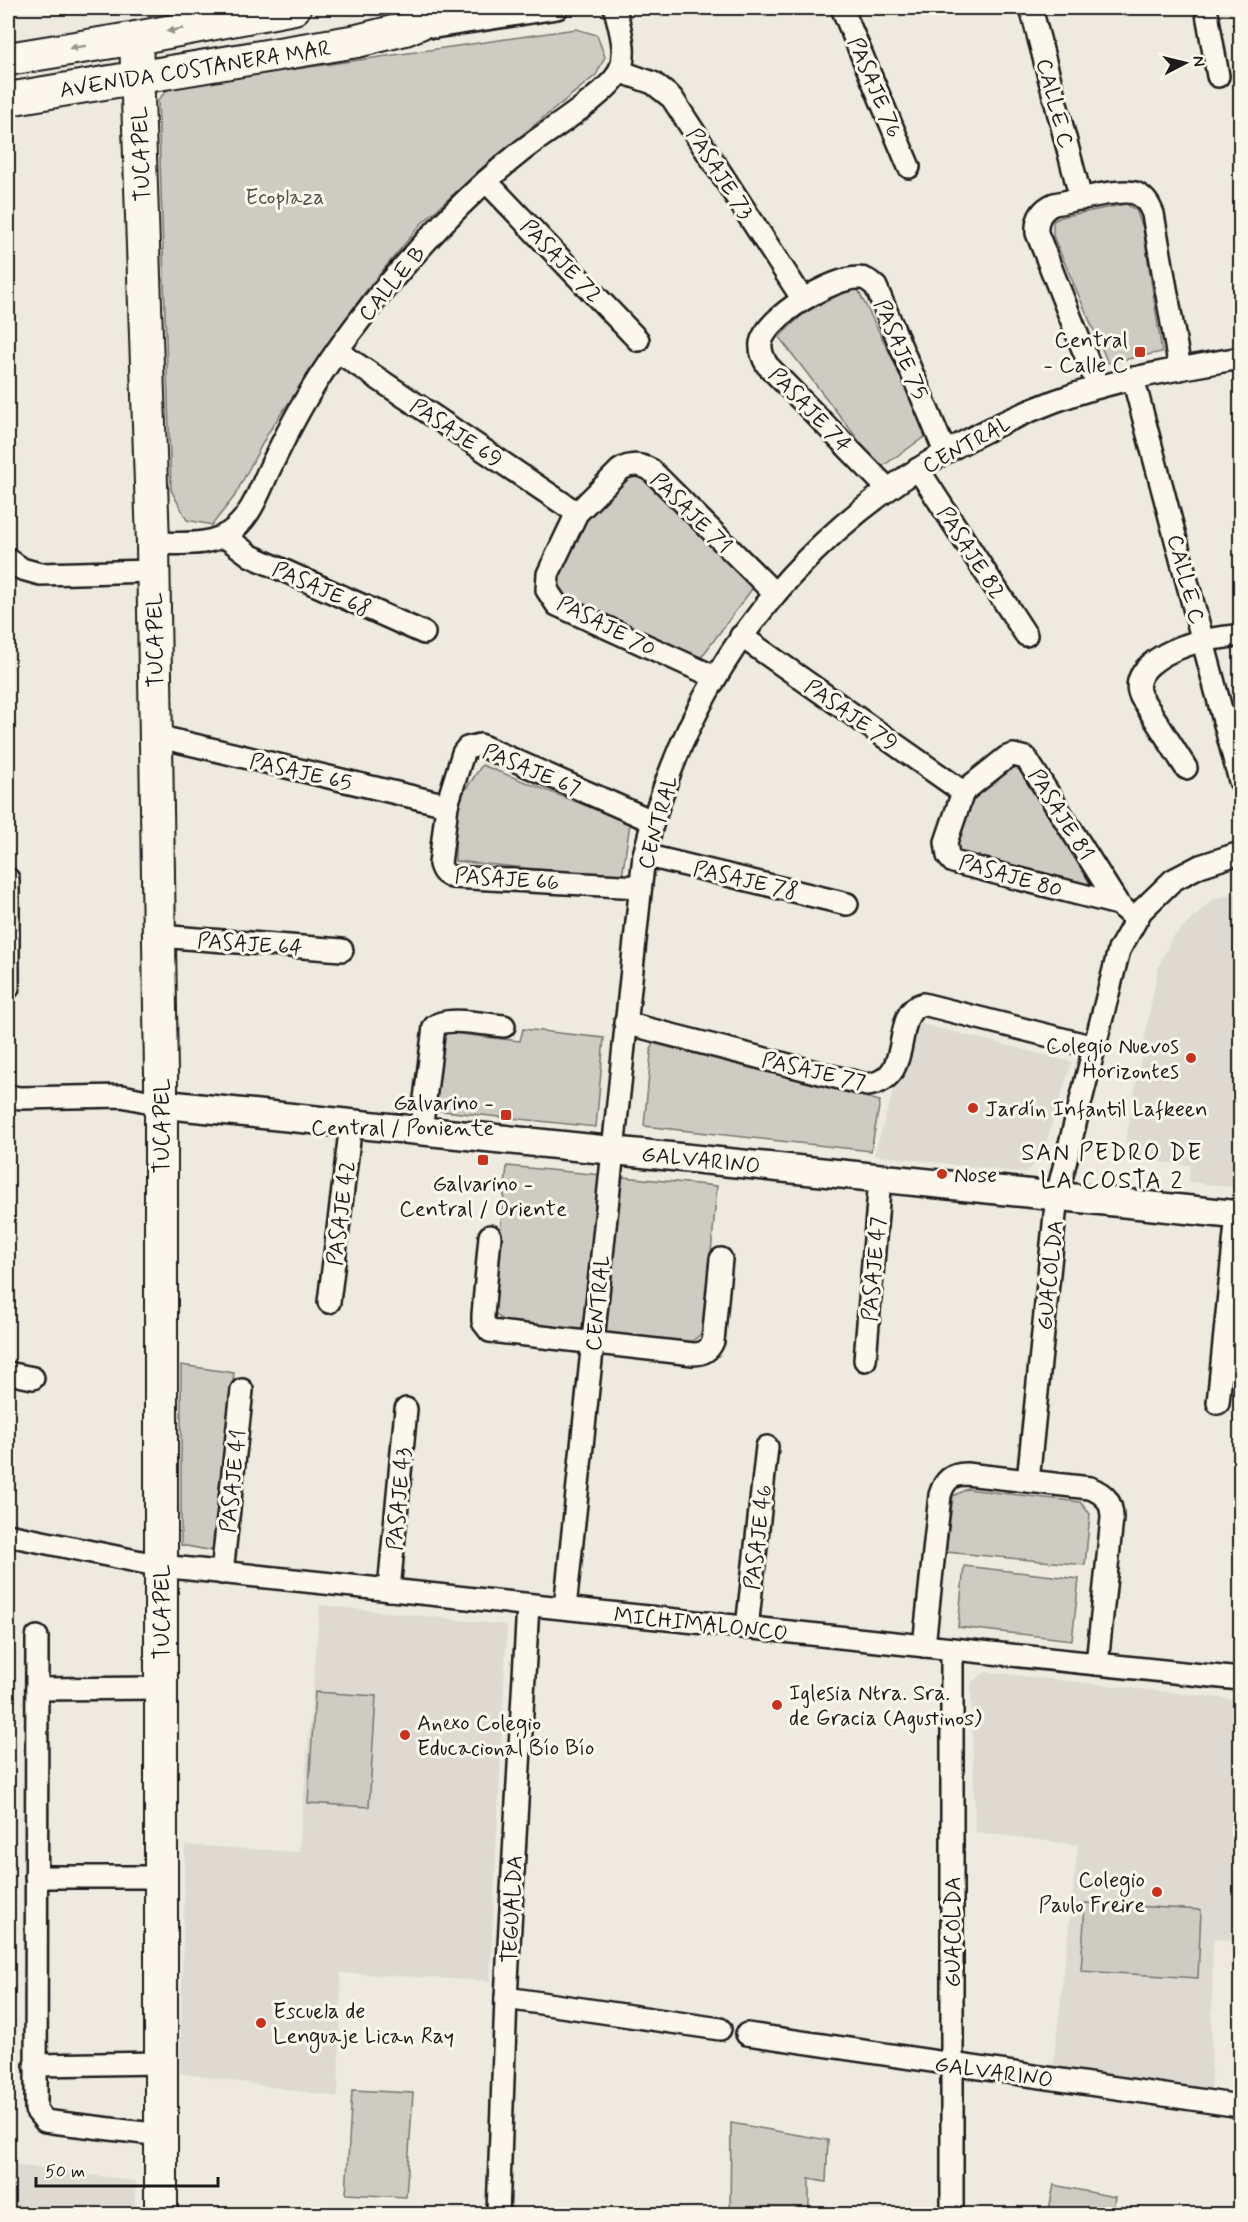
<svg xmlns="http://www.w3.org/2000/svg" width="1248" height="2222" viewBox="0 0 1248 2222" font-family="Mynerve,sans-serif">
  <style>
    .built { fill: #dedad1 }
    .green { fill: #ceccc2; stroke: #75746f; stroke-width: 1.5 }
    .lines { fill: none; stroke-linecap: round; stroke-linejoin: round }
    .minor-casing { stroke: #1c1c1c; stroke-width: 26 }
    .tertiary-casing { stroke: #1c1c1c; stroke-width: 32 }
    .secondary-casing { stroke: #1c1c1c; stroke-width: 36 }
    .minor { stroke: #fbf7ec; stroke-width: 21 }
    .tertiary { stroke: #fbf7ec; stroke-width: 27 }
    .secondary { stroke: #fbf7ec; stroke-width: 32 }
    .oneway { fill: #97948e }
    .poi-dot { fill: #c8321e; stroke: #fbf7ec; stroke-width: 2 }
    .labels { text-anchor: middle; stroke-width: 6; stroke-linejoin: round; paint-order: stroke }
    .street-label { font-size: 22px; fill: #1c1c1c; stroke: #fbf7ec }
    .park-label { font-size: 22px; fill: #51514e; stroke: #fbf7ec }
    .poi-label { font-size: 22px; fill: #1c1c1c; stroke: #fbf7ec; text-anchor: start }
    .neighbourhood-label { font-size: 24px; letter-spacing: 1.5px; fill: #1c1c1c; stroke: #fbf7ec }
  </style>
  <rect width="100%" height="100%" fill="#eeeadf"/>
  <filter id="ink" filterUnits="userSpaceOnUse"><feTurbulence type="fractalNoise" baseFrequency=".0167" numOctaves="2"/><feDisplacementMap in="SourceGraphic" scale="12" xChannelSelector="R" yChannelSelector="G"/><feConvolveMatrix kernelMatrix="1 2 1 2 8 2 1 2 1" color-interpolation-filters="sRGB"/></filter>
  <g filter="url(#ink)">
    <g class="built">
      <polygon points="1240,892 1240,1188 1189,1182 1190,1165 1132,1160 1124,1149 1158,968 1171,939 1212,900"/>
      <polygon points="914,1022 1072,1062 1041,1158 1025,1173 874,1155"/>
      <polygon points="320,1605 507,1625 490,1981 341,1973 338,2097 180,2073 185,1845 299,1852"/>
      <polygon points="986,1672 1240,1700 1240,1941 1213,1939 1211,2093 1053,2069 1078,1845 975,1832 971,1682"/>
      <polygon points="8,2164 136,2181 134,2214 8,2214"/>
    </g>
    <g class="green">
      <polygon points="576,29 597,35 605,57 596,75 484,166 421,224 365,292 314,366 268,433 234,497 212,525 187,520 171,490 158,100 170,87"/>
      <polygon points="1126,204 1136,210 1143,228 1162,352 1108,363 1053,236 1053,221 1061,217"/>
      <polygon points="856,286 930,433 880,468 779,337 804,313"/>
      <polygon points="643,472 755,585 700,659 560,593 555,586 572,533 627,474"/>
      <polygon points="1019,764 1092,879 1086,886 1078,886 960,852 954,842 963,805 1009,765"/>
      <polygon points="482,765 630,823 622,877 455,861 456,804"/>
      <polygon points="523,1029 604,1038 596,1127 433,1110 442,1032 520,1041"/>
      <polygon points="652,1043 880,1101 871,1151 644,1126"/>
      <polygon points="507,1166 717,1186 704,1332 688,1344 505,1323 492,1310"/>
      <polygon points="181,1365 234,1373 214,1551 181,1545"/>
      <polygon points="967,1489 1080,1502 1090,1514 1085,1565 946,1552 953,1496"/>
      <polygon points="964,1566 1079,1579 1072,1640 958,1627"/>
      <polygon points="315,1692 376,1696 369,1807 308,1803"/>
      <polygon points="1085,1903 1201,1910 1198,1978 1081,1971"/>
      <polygon points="352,2090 413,2093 406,2197 346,2194"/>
      <polygon points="731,2123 828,2140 826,2182 809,2179 809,2214 730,2214"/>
      <polygon points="1054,2185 1115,2197 1112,2214 1048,2214"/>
    </g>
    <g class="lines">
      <g class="minor-casing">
        <g id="minor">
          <polyline points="842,8 909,167"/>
          <polyline points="1031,8 1081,199"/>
          <polyline points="1206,8 1218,76"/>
          <polyline points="435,27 557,8"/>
          <polyline points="619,71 653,83 672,98 802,298"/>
          <polyline points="486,181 638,340"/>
          <polyline points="337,351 577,513"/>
          <polyline points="1133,378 1240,781"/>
          <path d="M1098,387l-61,-154c-1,-14 4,-23 17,-29 18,-3 65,-16 81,-11 10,4 14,11 18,21l27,155"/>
          <polyline points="918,469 1026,635"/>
          <path d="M888,489l-121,-124c-4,-7 -7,-14 -6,-22 5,-26 73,-67 99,-65 6,0 11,4 16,9l69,165"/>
          <polyline points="224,536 251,556 424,633"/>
          <path d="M153,543c27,0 60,5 82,-15 18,-15 26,-42 36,-62 12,-25 24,-49 38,-72 37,-62 85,-119 134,-171 25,-26 52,-51 80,-73 23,-18 87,-57 97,-80 8,-20 -1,-43 -5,-62"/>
          <polyline points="8,559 22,569 40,574 153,571"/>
          <polyline points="741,636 963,792"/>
          <path d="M715,677l-158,-72 -10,-15 1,-16 29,-61 43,-43c11,-7 20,-6 31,0l124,124"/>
          <polyline points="156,736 447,805"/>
          <path d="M1186,768l-45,-71c-13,-25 23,-44 43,-51 18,-7 38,-8 56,-11"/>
          <polyline points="644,855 847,904"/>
          <polyline points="8,879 8,988"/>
          <path d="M640,887l-188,-10c-8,-3 -10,-6 -12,-13l7,-59 16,-52 4,-5 13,-3 172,76"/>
          <polyline points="1118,904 1026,758 1013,755 1007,757 963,792 946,842 948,856 953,862 1118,904 1135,919"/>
          <polyline points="159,936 342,950"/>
          <path d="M625,1023l242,62c50,-6 22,-73 56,-81l171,43"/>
          <polyline points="8,1096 20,1098 122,1096 161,1104"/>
          <path d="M421,1131l13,-104c11,-12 53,-2 70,-1"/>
          <path d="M490,1236l-7,79v7l7,9 203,23c10,0 16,-3 20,-13l8,-82"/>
          <polyline points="329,1302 351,1124"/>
          <polyline points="865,1360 880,1178"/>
          <polyline points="8,1373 33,1378"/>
          <polyline points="1218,1403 1237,1214"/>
          <polyline points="1028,1481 1057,1195 1119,950 1141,911 1173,880 1200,866 1240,853"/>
          <polyline points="8,1535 161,1566 1240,1679"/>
          <polyline points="222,1573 242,1390"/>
          <polyline points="389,1590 406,1409"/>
          <path d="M565,1608l79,-753c54,-218 201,-375 411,-454 60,-22 123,-32 185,-43"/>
          <polyline points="747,1628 767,1447"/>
          <polyline points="37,1637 36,2110 45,2121 52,2122 161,2135"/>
          <path d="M924,1646l16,-151c4,-14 11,-21 26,-21l124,14c15,6 22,14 22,30l-15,146"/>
          <polyline points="952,1649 952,2214"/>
          <polyline points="37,1689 161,1688"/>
          <polyline points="36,1877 161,1877"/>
          <polyline points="506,1998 720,2029"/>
          <polyline points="747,2034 1240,2106"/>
          <polyline points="35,2065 161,2063"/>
          <polyline points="498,2214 506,1998 528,1605"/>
        </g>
      </g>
      <g class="tertiary-casing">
        <polyline id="tertiary" points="161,1104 1240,1215"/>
      </g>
      <g class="secondary-casing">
        <g id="secondary">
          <polyline points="136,38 153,543 161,1074 161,2214"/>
          <polyline points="8,59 136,38 294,8"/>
          <polyline points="8,99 357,41 405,29 456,8"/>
        </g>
      </g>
      <use href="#minor" class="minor"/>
      <use href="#tertiary" class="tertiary"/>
      <use href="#secondary" class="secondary"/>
    </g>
    <defs><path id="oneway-solid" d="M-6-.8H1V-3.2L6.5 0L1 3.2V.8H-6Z" transform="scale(1.5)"/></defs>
    <g class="oneway">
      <use href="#oneway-solid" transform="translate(175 30) rotate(169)"/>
      <use href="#oneway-solid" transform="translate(78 47) rotate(171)"/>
    </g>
  </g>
  <g class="poi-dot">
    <rect x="1134" y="346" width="12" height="12" rx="3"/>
    <circle cx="1191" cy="1058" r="6"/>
    <circle cx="973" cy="1108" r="6"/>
    <rect x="500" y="1109" width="12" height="12" rx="3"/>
    <rect x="477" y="1154" width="12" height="12" rx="3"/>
    <circle cx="942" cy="1174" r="6"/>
    <circle cx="777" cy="1705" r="6"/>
    <circle cx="405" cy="1735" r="6"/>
    <circle cx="1157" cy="1892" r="6"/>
    <circle cx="261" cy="2023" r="6"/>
  </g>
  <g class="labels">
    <g class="street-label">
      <text transform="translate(195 68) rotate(-9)" y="8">AVENIDA COSTANERA MAR</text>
      <text transform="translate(876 87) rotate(67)" y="8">PASAJE 76</text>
      <text transform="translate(1056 103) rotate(75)" y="8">CALLE C</text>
      <text transform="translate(140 154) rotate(-92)" y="8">TUCAPEL</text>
      <text transform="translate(721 173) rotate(57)" y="8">PASAJE 73</text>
      <text transform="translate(562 260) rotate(46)" y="8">PASAJE 72</text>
      <text transform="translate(391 283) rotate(-50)" y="8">CALLE B</text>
      <text transform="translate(902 349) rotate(67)" y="8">PASAJE 75</text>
      <text transform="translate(811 409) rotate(46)" y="8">PASAJE 74</text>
      <text transform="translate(457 432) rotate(34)" y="8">PASAJE 69</text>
      <text transform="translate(966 444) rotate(-28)" y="8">CENTRAL</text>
      <text transform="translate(692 512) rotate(45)" y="8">PASAJE 71</text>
      <text transform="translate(972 552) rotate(57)" y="8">PASAJE 82</text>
      <text transform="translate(1187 579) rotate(75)" y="8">CALLE C</text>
      <text transform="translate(322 588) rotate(24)" y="8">PASAJE 68</text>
      <text transform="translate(607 625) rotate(27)" y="8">PASAJE 70</text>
      <text transform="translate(154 640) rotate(-91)" y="8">TUCAPEL</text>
      <text transform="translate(852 714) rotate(35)" y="8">PASAJE 79</text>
      <text transform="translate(532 769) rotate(23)" y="8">PASAJE 67</text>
      <text transform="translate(301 771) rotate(13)" y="8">PASAJE 65</text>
      <text transform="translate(1062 814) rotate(58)" y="8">PASAJE 81</text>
      <text transform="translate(657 822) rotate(-74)" y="8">CENTRAL</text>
      <text transform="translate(1011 875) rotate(16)" y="8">PASAJE 80</text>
      <text transform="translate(507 878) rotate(4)" y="8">PASAJE 66</text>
      <text transform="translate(746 879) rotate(13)" y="8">PASAJE 78</text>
      <text transform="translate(250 943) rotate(4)" y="8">PASAJE 64</text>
      <text transform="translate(814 1070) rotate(13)" y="8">PASAJE 77</text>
      <text transform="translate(161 1126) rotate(-90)" y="8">TUCAPEL</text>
      <text transform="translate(701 1159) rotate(6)" y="8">GALVARINO</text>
      <text transform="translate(340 1213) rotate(-83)" y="8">PASAJE 42</text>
      <text transform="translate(873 1269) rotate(-85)" y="8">PASAJE 47</text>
      <text transform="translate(1049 1275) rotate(-84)" y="8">GUACOLDA</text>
      <text transform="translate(597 1303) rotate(-84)" y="8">CENTRAL</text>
      <text transform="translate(232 1481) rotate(-84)" y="8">PASAJE 41</text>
      <text transform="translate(398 1499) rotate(-85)" y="8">PASAJE 43</text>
      <text transform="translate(757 1537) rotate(-83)" y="8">PASAJE 46</text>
      <text transform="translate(161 1612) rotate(-90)" y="8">TUCAPEL</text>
      <text transform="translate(701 1623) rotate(6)" y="8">MICHIMALONCO</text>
      <text transform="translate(511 1909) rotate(-87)" y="8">TEGUALDA</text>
      <text transform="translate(952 1932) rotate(-90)" y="8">GUACOLDA</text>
      <text transform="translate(994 2071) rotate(8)" y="8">GALVARINO</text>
    </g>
    <g class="park-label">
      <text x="285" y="204">Ecoplaza</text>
    </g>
    <g class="poi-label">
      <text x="1128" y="347" text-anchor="end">Central<tspan x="1128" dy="25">- Calle C</tspan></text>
      <text x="1179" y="1053" text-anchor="end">Colegio Nuevos<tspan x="1179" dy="25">Horizontes</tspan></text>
      <text x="494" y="1110" text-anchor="end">Galvarino -<tspan x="494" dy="25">Central / Poniente</tspan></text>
      <text x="985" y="1116">Jardín Infantil Lafkeen</text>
      <text x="954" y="1182">Nose</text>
      <text x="483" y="1191" text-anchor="middle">Galvarino -<tspan x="483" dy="25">Central / Oriente</tspan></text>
      <text x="789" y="1700">Iglesia Ntra. Sra.<tspan x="789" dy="25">de Gracia (Agustinos)</tspan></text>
      <text x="417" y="1730">Anexo Colegio<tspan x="417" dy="25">Educacional Bío Bío</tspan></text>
      <text x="1145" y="1887" text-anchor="end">Colegio<tspan x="1145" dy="25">Paulo Freire</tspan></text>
      <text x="273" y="2018">Escuela de<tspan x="273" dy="25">Lenguaje Lican Ray</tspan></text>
    </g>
    <g class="neighbourhood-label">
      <text x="1112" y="1160">SAN PEDRO DE<tspan x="1112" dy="28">LA COSTA 2</tspan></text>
    </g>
  </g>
  <rect width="1248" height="2222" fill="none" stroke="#fbf7ec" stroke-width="30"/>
  <rect x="15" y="15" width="1218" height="2192" fill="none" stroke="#1c1c1c" stroke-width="2" filter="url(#ink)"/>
  <g transform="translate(1185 63) rotate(83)" stroke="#fbf7ec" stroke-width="4.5" paint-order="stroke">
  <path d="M0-4.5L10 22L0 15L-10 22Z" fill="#1c1c1c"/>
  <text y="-9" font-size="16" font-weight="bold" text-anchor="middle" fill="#1c1c1c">N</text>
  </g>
  <path d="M36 2177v9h182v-9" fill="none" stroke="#1c1c1c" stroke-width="3"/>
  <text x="45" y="2177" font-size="18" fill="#1c1c1c" stroke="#fbf7ec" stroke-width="4.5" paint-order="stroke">50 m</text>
</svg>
